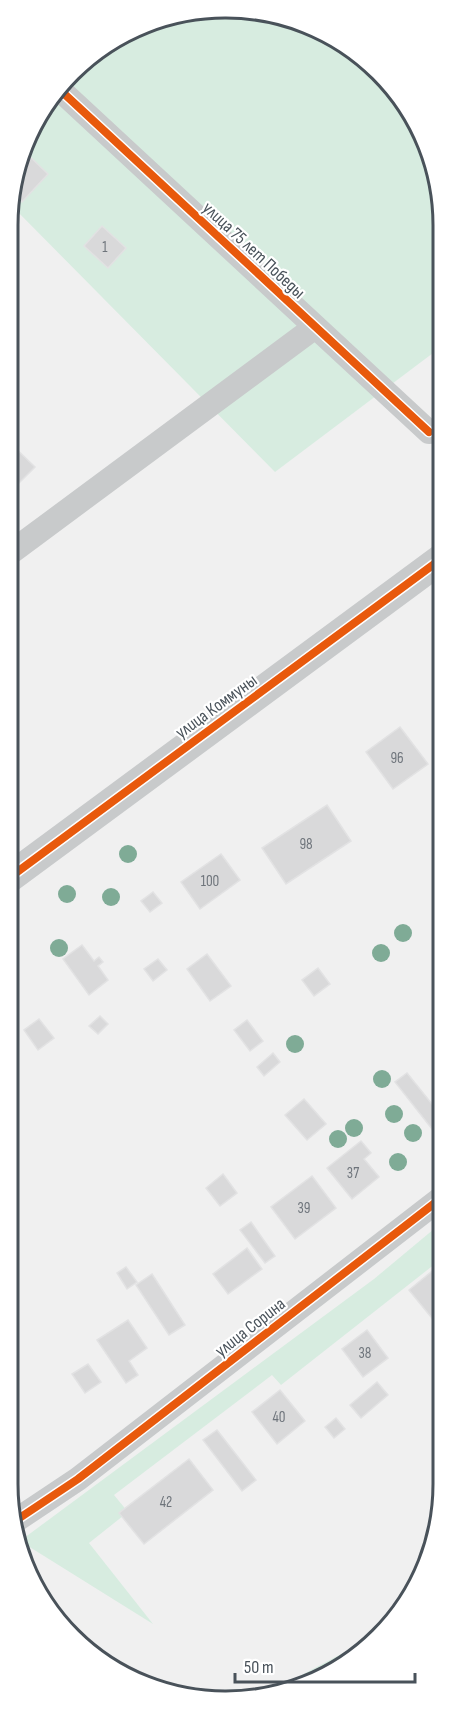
<svg xmlns="http://www.w3.org/2000/svg" width="451" height="1709" viewBox="0 0 451 1709" font-family="'Sofia Sans Condensed',sans-serif">
  <style>
    .green { fill: #d7ece0 }
    .building { fill: #d9d9da; stroke: #e2e2e3; stroke-width: 1.5 }
    .lines { fill: none; stroke-linecap: round; stroke-linejoin: round }
    .minor { stroke: #c8cacb; stroke-width: 24 }
    .tertiary { stroke: #c8cacb; stroke-width: 30 }
    .cycleway-casing { stroke: #fff; stroke-width: 11 }
    .cycleway { stroke: #e8590c; stroke-width: 8 }
    .tree { fill: #7fab96 }
    .labels { text-anchor: middle; stroke-width: 4.5; stroke-linejoin: round; paint-order: stroke }
    .number-label { font-size: 15px; fill: #6e747b }
    .street-label { font-size: 18px; fill: #49525a; stroke: #fff }
    .rim { fill: none; stroke: #49525a; stroke-width: 3 }
  </style>
  <rect width="100%" height="100%" fill="#f0f0f0"/>
  <g class="green">
    <polygon points="183,12 268,12 327,34 412,117 421,129 442,197 441,347 275,472 12,206 12,183 44,105 104,44"/>
    <polygon points="440,1224 440,1260 281,1385 272,1375 114,1495 128,1512 89,1543 153,1624 20,1541 374,1279"/>
    <polygon points="377,1635 358,1656 282,1694 262,1696"/>
  </g>
  <g class="building">
    <polygon points="26,153 48,174 22,202 12,192 12,183 23,157"/>
    <polygon points="102,226 126,248 108,268 84,246"/>
    <polygon points="11,444 35,467 19,483 11,475"/>
    <polygon points="400,727 428,764 393,789 366,752"/>
    <polygon points="327,805 351,841 286,884 262,848"/>
    <polygon points="221,854 240,880 200,909 181,882"/>
    <polygon points="153,892 162,903 150,912 141,901"/>
    <polygon points="82,945 94,961 99,957 103,962 98,966 108,980 89,995 63,959"/>
    <polygon points="207,954 231,986 210,1001 187,969"/>
    <polygon points="158,959 167,970 153,981 144,969"/>
    <polygon points="318,968 330,984 314,996 302,980"/>
    <polygon points="100,1016 108,1024 98,1034 89,1026"/>
    <polygon points="39,1019 54,1038 38,1050 24,1030"/>
    <polygon points="247,1020 263,1041 250,1051 234,1030"/>
    <polygon points="273,1053 280,1062 264,1076 257,1067"/>
    <polygon points="407,1073 440,1114 440,1139 395,1082"/>
    <polygon points="304,1099 326,1124 307,1140 285,1115"/>
    <polygon points="361,1141 371,1153 364,1159 379,1177 352,1199 327,1168"/>
    <polygon points="223,1174 237,1193 220,1206 206,1188"/>
    <polygon points="312,1176 336,1208 295,1239 271,1207"/>
    <polygon points="251,1222 275,1256 265,1263 240,1230"/>
    <polygon points="247,1248 262,1269 228,1294 213,1274"/>
    <polygon points="126,1267 137,1282 127,1289 117,1273"/>
    <polygon points="436,1268 440,1272 440,1328 409,1290"/>
    <polygon points="152,1274 185,1325 169,1335 136,1285"/>
    <polygon points="128,1320 147,1348 129,1361 138,1375 126,1383 97,1340"/>
    <polygon points="367,1330 388,1358 363,1377 342,1349"/>
    <polygon points="88,1364 101,1382 85,1393 72,1374"/>
    <polygon points="377,1382 388,1395 361,1418 350,1405"/>
    <polygon points="280,1390 305,1421 277,1444 252,1412"/>
    <polygon points="336,1418 345,1429 334,1438 325,1427"/>
    <polygon points="217,1430 256,1480 242,1491 203,1440"/>
    <polygon points="189,1459 213,1490 144,1544 119,1513"/>
  </g>
  <g class="lines">
    <g class="minor">
      <polyline points="59,89 429,432"/>
      <polyline points="10,553 315,327"/>
      <polyline points="15,1521 78,1479 440,1199"/>
    </g>
    <polyline class="tertiary" points="9,878 441,559"/>
    <g class="cycleway-casing">
      <g id="cycleway">
        <polyline points="59,89 429,432"/>
        <polyline points="9,878 441,559"/>
        <polyline points="15,1521 78,1479 440,1199"/>
      </g>
    </g>
    <use href="#cycleway" class="cycleway"/>
  </g>
  <g class="tree">
    <circle cx="128" cy="854" r="9"/>
    <circle cx="67" cy="894" r="9"/>
    <circle cx="111" cy="897" r="9"/>
    <circle cx="403" cy="933" r="9"/>
    <circle cx="59" cy="948" r="9"/>
    <circle cx="381" cy="953" r="9"/>
    <circle cx="295" cy="1044" r="9"/>
    <circle cx="382" cy="1079" r="9"/>
    <circle cx="394" cy="1114" r="9"/>
    <circle cx="354" cy="1128" r="9"/>
    <circle cx="413" cy="1133" r="9"/>
    <circle cx="338" cy="1139" r="9"/>
    <circle cx="398" cy="1162" r="9"/>
  </g>
  <g class="labels">
    <g class="number-label">
      <text x="105" y="252">1</text>
      <text x="397" y="763">96</text>
      <text x="306" y="849">98</text>
      <text x="210" y="886">100</text>
      <text x="353" y="1178">37</text>
      <text x="304" y="1213">39</text>
      <text x="365" y="1358">38</text>
      <text x="279" y="1422">40</text>
      <text x="166" y="1507">42</text>
    </g>
    <g class="street-label">
      <text transform="translate(254 250) rotate(43)" y="6">улица 75 лет Победы</text>
      <text transform="translate(216 706) rotate(-36)" y="6">улица Коммуны</text>
      <text transform="translate(250 1327) rotate(-38)" y="6">улица Сорина</text>
    </g>
  </g>
  <path d="M0 0H451V1709H0ZM225 18H226A207 207 0 0 1 433 225V1484A207 207 0 0 1 226 1691H225A207 207 0 0 1 18 1484V225A207 207 0 0 1 225 18Z" fill="#fff" fill-rule="evenodd"/>
  <path class="rim" d="M225 18H226A207 207 0 0 1 433 225V1484A207 207 0 0 1 226 1691H225A207 207 0 0 1 18 1484V225A207 207 0 0 1 225 18Z"/>
  <path d="M235 1673v9h180v-9" fill="none" stroke="#49525a" stroke-width="3"/>
  <text x="244" y="1673" font-size="18" fill="#49525a" stroke="#ffffff" stroke-width="4.5" paint-order="stroke">50 m</text>
</svg>
